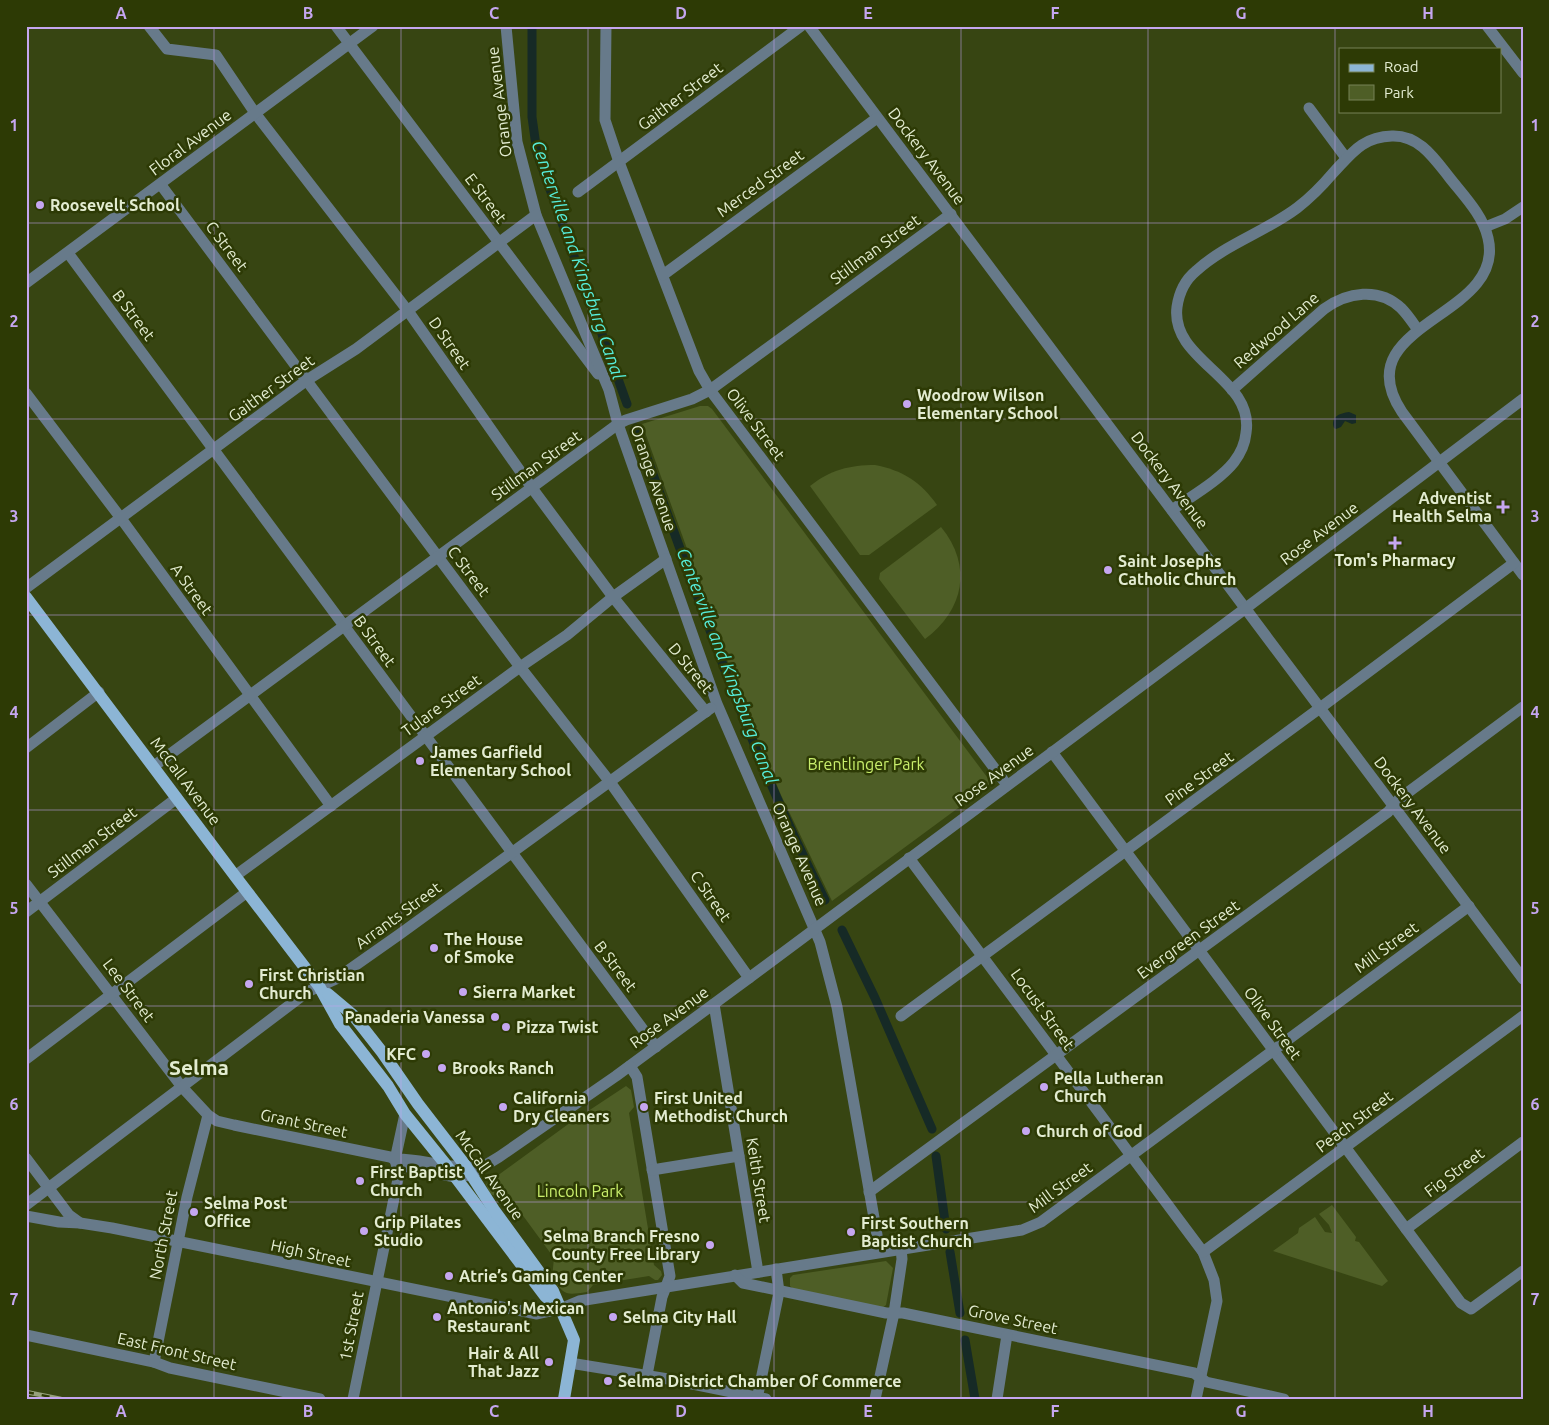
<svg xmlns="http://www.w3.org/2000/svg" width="1549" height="1425" viewBox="0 0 1549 1425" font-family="Ubuntu,sans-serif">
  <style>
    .green { fill: #4e5e26 }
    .water { fill: #162a26 }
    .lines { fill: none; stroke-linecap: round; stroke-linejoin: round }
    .canal { stroke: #162a26; stroke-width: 9 }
    .minor { stroke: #677a8a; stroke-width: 11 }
    .major { stroke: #8cb5d5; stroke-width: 12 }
    .rail-casing { stroke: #96a17c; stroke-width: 4.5 }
    .rail { stroke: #2d3a05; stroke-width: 2.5; stroke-dasharray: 8; stroke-linecap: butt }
    .grid { fill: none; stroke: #c5a6f0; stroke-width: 1; stroke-opacity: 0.55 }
    .poi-dot { fill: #c5a6f0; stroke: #2d3a05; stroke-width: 2 }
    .labels { text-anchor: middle; stroke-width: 5; stroke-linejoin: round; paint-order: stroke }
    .street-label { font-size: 16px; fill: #e3ecd1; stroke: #2d3a05 }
    .poi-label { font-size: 16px; font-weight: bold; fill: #e3ecd1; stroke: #2d3a05; text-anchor: start }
    .park-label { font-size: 16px; fill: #c9ee6c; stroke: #2d3a05 }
    .water-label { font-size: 18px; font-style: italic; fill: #56edda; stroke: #2d3a05 }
    .district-label { font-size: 21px; font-weight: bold; fill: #e3ecd1; stroke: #2d3a05 }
    .neatline { fill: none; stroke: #c5a6f0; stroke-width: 2 }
    .grid-label { font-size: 16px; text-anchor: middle; font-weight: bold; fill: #c5a6f0 }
  </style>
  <rect width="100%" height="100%" fill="#374512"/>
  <g class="green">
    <polygon points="700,406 708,406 712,409 990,781 988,786 832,901 781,795 747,715 642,424"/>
    <path d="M875,465c27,5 46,17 62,40l-68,50h-9l-50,-69c20,-16 40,-21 65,-21z"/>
    <path d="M941,527c32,39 23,83 -16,112l-46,-60 1,-6z"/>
    <path d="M626,1086l5,4 3,17 -5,6 25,152 7,6 1,4 -4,5h-3l-6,-4 -56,9 -6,7c-21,3 -22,4 -35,-14l2,-20 -41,-56 -23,-8 -4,-10 81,-59z"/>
    <polygon points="1332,1205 1356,1237 1355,1241 1359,1242 1388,1281 1382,1286 1273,1251 1298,1233 1299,1228 1315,1217 1325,1232 1332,1233 1329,1225 1319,1214"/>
    <polygon points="886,1261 893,1268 886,1305 882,1308 793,1289 790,1286 790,1278 793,1275"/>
  </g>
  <path class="water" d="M1349,412l7,3v8l-4,1 -7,-3 -4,6 -5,2 -2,-1c-4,-11 6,-15 15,-16z"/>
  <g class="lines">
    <g class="canal">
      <polyline points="532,26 532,117 537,153 627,404"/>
      <path d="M636,428c59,159 112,321 189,472"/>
      <polyline points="842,930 875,998 932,1129"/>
      <polyline points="936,1156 946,1229"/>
      <polyline points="950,1252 960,1313"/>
      <polyline points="965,1340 975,1399"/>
    </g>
    <g class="minor">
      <polyline points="149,26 167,49 216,55 255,113 408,311 532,488 613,597 706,712"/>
      <polyline points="336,26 598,374"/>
      <polyline points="506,26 517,142 536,215 609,390 618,424 717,704 820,942 837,1007 880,1252"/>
      <polyline points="606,26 605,120 619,162 699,371 710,390 1007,785"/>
      <polyline points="809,26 1523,979"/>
      <polyline points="1487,26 1523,73"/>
      <polyline points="1309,108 1346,158"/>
      <polyline points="161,185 520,667 610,782 749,978"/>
      <polyline points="578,192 801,26"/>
      <polyline points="1485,227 1505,219 1523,207"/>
      <polyline points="68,253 656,1047"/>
      <polyline points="663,275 877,118"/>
      <polyline points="26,283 373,26"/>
      <path d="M1232,390l92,-81c23,-17 55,-22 77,-1 7,7 12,15 17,22"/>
      <polyline points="26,393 120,517 331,806"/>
      <path d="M1172,510c18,-13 48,-30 62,-48 6,-8 11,-18 12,-29 9,-55 -76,-72 -69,-126 2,-14 8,-27 19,-36 28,-26 69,-39 101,-63 13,-10 25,-22 36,-35 19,-20 29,-36 59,-37 27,-1 42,22 57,41 14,18 34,38 39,61 19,80 -145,85 -86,174l121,163"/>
      <polyline points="26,588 307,380 356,349 536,215"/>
      <polyline points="26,748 99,692"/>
      <polyline points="1052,752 1461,1303 1471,1309 1523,1271"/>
      <polyline points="154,766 618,424 626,420 692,399 710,390 951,214"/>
      <polyline points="909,858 1203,1252 1214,1280 1217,1301 1196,1399"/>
      <polyline points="235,876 520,667 567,635 613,597 666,559"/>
      <polyline points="26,884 182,1087 208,1115 217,1121 234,1125 390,1157 410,1168 455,1177 472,1175 479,1169 499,1157 616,1076 749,978 1246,608 1523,399"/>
      <polyline points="26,912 177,798"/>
      <polyline points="714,1004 758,1272"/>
      <polyline points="901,1016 1320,708 1514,563"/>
      <polyline points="26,1059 247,892"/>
      <polyline points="630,1066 637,1077 670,1276 662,1297 647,1375"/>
      <polyline points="26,1158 69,1215 80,1223"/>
      <path d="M397,1159c17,0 32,4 48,6 9,2 18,0 28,2"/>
      <polyline points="652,1170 739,1156"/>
      <polyline points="869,1192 1388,812 1399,799 1523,707"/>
      <polyline points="26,1205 307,992 336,979 400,934 711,708"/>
      <polyline points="26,1216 59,1222 80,1223 112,1228 537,1314 560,1309 579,1301 1022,1230 1041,1222 1469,906"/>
      <polyline points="1406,1229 1523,1142"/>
      <polyline points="1203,1252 1523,1016"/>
      <polyline points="735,1275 743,1283 886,1313 903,1313 1194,1373 1206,1382 1284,1399"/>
      <polyline points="26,1335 154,1362 170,1368 320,1399"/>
      <polyline points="154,1362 187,1197 208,1115"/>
      <polyline points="570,1363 668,1379 766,1399"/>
      <polyline points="353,1399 399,1174 395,1160 405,1114"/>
      <polyline points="757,1399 779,1292 776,1269"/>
      <polyline points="875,1399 894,1313 902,1259 901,1248"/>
      <polyline points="997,1399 1007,1335"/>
    </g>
    <g class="major">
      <polyline points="26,597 235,876 319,986 340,1024 388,1086 405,1114 447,1166 545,1296 560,1309"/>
      <polyline points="328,994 353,1015 382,1052 418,1104 465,1165 494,1210 553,1291 574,1340 564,1399"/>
    </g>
    <g class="rail-casing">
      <polyline id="rail" points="26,1392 61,1399"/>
    </g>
    <use href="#rail" class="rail"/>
  </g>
  <path class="grid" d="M214,26v1373M401,26v1373M588,26v1373M774,26v1373M961,26v1373M1148,26v1373M1335,26v1373M26,223h1497M26,419h1497M26,615h1497M26,810h1497M26,1006h1497M26,1202h1497"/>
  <g class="poi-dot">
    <circle cx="40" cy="205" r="5"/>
    <circle cx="907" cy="404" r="5"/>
    <path d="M1500.5 499.5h5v5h5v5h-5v5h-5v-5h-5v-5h5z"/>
    <path d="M1392.5 535.5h5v5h5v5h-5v5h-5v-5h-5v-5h5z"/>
    <circle cx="1108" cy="570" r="5"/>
    <circle cx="420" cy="761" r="5"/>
    <circle cx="434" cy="948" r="5"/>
    <circle cx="249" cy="984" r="5"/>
    <circle cx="463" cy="992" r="5"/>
    <circle cx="495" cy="1017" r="5"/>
    <circle cx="506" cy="1027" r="5"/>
    <circle cx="426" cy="1054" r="5"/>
    <circle cx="442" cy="1068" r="5"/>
    <circle cx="1044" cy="1087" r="5"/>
    <circle cx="503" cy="1107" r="5"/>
    <circle cx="644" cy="1107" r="5"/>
    <circle cx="1026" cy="1131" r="5"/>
    <circle cx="360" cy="1181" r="5"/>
    <circle cx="194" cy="1212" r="5"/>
    <circle cx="364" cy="1231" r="5"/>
    <circle cx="851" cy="1232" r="5"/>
    <circle cx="710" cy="1245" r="5"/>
    <circle cx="449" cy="1276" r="5"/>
    <circle cx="437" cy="1317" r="5"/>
    <circle cx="613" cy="1317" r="5"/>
    <circle cx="549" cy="1362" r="5"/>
    <circle cx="608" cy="1381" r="5"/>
  </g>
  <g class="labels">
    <g class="street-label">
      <text transform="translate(680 96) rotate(-37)" y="6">Gaither Street</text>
      <text transform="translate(499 102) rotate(-97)" y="6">Orange Avenue</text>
      <text transform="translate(190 142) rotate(-37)" y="6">Floral Avenue</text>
      <text transform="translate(927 156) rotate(53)" y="6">Dockery Avenue</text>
      <text transform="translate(760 183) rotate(-36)" y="6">Merced Street</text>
      <text transform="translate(486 198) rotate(53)" y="6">E Street</text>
      <text transform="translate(227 246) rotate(53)" y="6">C Street</text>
      <text transform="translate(875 249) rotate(-36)" y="6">Stillman Street</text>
      <text transform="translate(134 315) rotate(53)" y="6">B Street</text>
      <text transform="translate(1276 330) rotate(-41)" y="6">Redwood Lane</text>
      <text transform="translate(450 343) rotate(55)" y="6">D Street</text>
      <text transform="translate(271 388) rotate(-36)" y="6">Gaither Street</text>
      <text transform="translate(756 424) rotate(53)" y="6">Olive Street</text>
      <text transform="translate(536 465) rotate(-36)" y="6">Stillman Street</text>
      <text transform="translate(654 478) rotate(71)" y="6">Orange Avenue</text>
      <text transform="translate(1170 480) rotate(53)" y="6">Dockery Avenue</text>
      <text transform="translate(1319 533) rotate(-37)" y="6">Rose Avenue</text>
      <text transform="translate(469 571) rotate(53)" y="6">C Street</text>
      <text transform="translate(192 589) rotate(54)" y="6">A Street</text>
      <text transform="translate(375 641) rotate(54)" y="6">B Street</text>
      <text transform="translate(691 668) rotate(51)" y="6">D Street</text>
      <text transform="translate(441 705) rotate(-36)" y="6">Tulare Street</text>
      <text transform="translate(994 775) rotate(-36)" y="6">Rose Avenue</text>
      <text transform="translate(1199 778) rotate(-36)" y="6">Pine Street</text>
      <text transform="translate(186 781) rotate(53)" y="6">McCall Avenue</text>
      <text transform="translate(1413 805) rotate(53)" y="6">Dockery Avenue</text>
      <text transform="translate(92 842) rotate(-37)" y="6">Stillman Street</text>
      <text transform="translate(800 854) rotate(66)" y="6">Orange Avenue</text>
      <text transform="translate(711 896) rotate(55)" y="6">C Street</text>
      <text transform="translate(398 915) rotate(-36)" y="6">Arrants Street</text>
      <text transform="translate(1188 939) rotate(-36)" y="6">Evergreen Street</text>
      <text transform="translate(1386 947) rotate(-36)" y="6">Mill Street</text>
      <text transform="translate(616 966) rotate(53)" y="6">B Street</text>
      <text transform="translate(129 990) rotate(53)" y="6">Lee Street</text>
      <text transform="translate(1043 1009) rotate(54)" y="6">Locust Street</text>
      <text transform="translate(669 1017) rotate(-36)" y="6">Rose Avenue</text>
      <text transform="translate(1273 1023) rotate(54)" y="6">Olive Street</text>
      <text transform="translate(1354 1121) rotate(-37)" y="6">Peach Street</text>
      <text transform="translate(304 1123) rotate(12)" y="6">Grant Street</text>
      <text transform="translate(1454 1172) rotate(-37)" y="6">Fig Street</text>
      <text transform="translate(490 1175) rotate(55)" y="6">McCall Avenue</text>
      <text transform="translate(759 1180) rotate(81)" y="6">Keith Street</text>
      <text transform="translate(1060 1187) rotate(-36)" y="6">Mill Street</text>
      <text transform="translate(163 1235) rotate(-79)" y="6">North Street</text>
      <text transform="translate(311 1253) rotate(12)" y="6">High Street</text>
      <text transform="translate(1013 1319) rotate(12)" y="6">Grove Street</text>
      <text transform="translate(351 1326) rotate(-79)" y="6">1st Street</text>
      <text transform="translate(177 1351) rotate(13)" y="6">East Front Street</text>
    </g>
    <g class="poi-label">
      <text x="50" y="211">Roosevelt School</text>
      <text x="917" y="401">Woodrow Wilson<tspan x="917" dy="18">Elementary School</tspan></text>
      <text x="1492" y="504" text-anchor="end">Adventist<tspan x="1492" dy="18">Health Selma</tspan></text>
      <text x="1395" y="566" text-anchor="middle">Tom's Pharmacy</text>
      <text x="1118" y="567">Saint Josephs<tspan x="1118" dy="18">Catholic Church</tspan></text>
      <text x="430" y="758">James Garfield<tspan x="430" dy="18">Elementary School</tspan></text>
      <text x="444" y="945">The House<tspan x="444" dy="18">of Smoke</tspan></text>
      <text x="259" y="981">First Christian<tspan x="259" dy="18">Church</tspan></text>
      <text x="473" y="998">Sierra Market</text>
      <text x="485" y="1023" text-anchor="end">Panaderia Vanessa</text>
      <text x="516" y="1033">Pizza Twist</text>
      <text x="416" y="1060" text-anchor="end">KFC</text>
      <text x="452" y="1074">Brooks Ranch</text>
      <text x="1054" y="1084">Pella Lutheran<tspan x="1054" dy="18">Church</tspan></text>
      <text x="513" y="1104">California<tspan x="513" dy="18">Dry Cleaners</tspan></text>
      <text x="654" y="1104">First United<tspan x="654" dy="18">Methodist Church</tspan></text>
      <text x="1036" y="1137">Church of God</text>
      <text x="370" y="1178">First Baptist<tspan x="370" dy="18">Church</tspan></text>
      <text x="204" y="1209">Selma Post<tspan x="204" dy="18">Office</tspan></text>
      <text x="374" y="1228">Grip Pilates<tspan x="374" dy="18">Studio</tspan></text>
      <text x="861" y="1229">First Southern<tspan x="861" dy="18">Baptist Church</tspan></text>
      <text x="700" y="1242" text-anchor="end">Selma Branch Fresno<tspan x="700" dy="18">County Free Library</tspan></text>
      <text x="459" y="1282">Atrie’s Gaming Center</text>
      <text x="447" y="1314">Antonio's Mexican<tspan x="447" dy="18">Restaurant</tspan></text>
      <text x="623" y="1323">Selma City Hall</text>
      <text x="539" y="1359" text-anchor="end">Hair &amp; All<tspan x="539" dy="18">That Jazz</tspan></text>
      <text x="618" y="1387">Selma District Chamber Of Commerce</text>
    </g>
    <g class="park-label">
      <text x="866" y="770">Brentlinger Park</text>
      <text x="580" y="1197">Lincoln Park</text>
    </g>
    <g class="water-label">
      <text transform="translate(578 260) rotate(71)" y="6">Centerville and Kingsburg Canal</text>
      <text transform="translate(727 666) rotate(69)" y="6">Centerville and Kingsburg Canal</text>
    </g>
    <g class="district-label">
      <text x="199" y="1075">Selma</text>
    </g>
  </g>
  <rect width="1549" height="1425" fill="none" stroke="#2d3a05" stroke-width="55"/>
  <rect x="1339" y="48" width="162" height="65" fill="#2d3a05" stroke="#768157"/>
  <rect x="1349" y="64" width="25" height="8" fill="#8cb5d5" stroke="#768157"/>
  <text x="1384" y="72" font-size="15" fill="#e3ecd1">Road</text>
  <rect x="1349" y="85" width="25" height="15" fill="#4e5e26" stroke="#768157"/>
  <text x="1384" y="98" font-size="15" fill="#e3ecd1">Park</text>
  <rect x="28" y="28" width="1494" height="1370" class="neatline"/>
  <g class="grid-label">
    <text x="121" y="19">A</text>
    <text x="308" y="19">B</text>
    <text x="494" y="19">C</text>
    <text x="681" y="19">D</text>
    <text x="868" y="19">E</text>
    <text x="1055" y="19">F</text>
    <text x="1241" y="19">G</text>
    <text x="1428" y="19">H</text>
    <text x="14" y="131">1</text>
    <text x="1535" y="131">1</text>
    <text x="14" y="327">2</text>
    <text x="1535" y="327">2</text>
    <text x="14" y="522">3</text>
    <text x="1535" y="522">3</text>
    <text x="14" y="718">4</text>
    <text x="1535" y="718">4</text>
    <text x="14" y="914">5</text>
    <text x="1535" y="914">5</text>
    <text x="14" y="1110">6</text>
    <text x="1535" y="1110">6</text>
    <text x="14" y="1305">7</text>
    <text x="1535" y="1305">7</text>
    <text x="121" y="1417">A</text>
    <text x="308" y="1417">B</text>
    <text x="494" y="1417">C</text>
    <text x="681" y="1417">D</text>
    <text x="868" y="1417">E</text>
    <text x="1055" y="1417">F</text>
    <text x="1241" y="1417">G</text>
    <text x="1428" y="1417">H</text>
  </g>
</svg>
